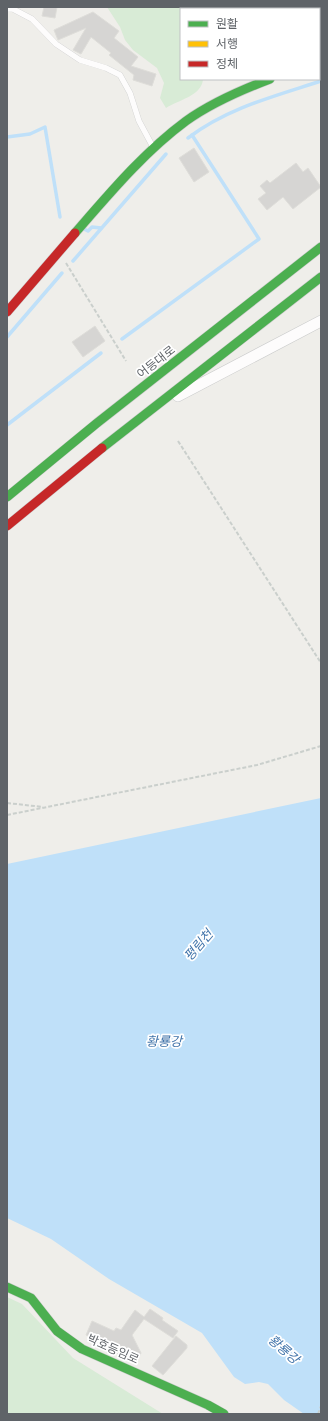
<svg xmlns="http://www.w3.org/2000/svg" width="328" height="1421" viewBox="0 0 328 1421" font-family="Roboto,'Noto Sans KR',sans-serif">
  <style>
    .green { fill: #d8ebd6 }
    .water { fill: #bfe0f9 }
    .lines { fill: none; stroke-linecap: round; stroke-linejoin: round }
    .stream { stroke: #bfe0f9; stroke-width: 3.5 }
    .building { fill: #d6d5d3; stroke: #deddd9 }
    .lane-casing { stroke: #cbcccc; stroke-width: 6 }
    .street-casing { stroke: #cbcccc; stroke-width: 12 }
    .fast-casing { stroke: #cacacb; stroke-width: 10 }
    .slow-casing { stroke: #cacacb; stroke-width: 10 }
    .jam-casing { stroke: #cacacb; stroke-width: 10 }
    .path { stroke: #cacfcc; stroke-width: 2; stroke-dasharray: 4 2; stroke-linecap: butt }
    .lane { stroke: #fdfcfc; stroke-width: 5.5 }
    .street { stroke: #fdfcfc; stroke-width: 11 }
    .fast { stroke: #4caf50; stroke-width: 9 }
    .slow { stroke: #ffc107; stroke-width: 9 }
    .jam { stroke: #c62828; stroke-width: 9 }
    .labels { text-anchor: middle; stroke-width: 3.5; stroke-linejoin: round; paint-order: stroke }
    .street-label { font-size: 12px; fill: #5f6368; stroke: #fff }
    .water-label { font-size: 13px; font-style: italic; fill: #4174aa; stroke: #fff }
  </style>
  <rect width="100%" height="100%" fill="#efeeea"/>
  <g class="green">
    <path d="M107,7h75l-1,72h22c-1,17 -25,21 -37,29l-6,-10 4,-15 -7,-15 -24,-18 -8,-10 -5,-13z"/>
    <polygon points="7,1297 22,1304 73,1358 163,1414 7,1414"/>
  </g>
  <polygon class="water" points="321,798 321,1414 304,1414 284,1400 268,1384 259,1382 245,1384 234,1377 202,1333 109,1279 51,1239 7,1218 7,864"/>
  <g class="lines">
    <g class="stream">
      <polyline points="285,7 287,9"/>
      <polyline points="319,38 321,38"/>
      <polyline points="7,137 30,134 45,127 60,217"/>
      <path d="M188,138c39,-30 87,-42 133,-57"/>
      <polyline points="84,229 88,231 92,227 101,228"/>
      <polyline points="73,261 166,154"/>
      <polyline points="7,337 62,273"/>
      <polyline points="122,339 259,239 192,135"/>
      <polyline points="7,425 101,353"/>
    </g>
  </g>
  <g class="building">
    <polygon points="44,7 57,7 55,18 42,16"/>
    <polygon points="93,12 119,31 114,38 138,57 131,66 156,74 152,86 133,80 134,75 109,55 111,53 91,37 81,54 73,50 86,28 58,40 54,30"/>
    <polygon points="194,148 209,172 194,182 179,158"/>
    <polygon points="296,163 303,172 308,168 321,187 293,209 283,197 267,210 258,199 266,193 260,186 267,180 270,183"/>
    <polygon points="95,326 105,341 83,357 72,342"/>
    <polygon points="150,1309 163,1318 162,1320 178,1331 173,1338 144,1319 132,1335 141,1353 137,1362 107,1349 109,1345 86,1335 92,1321 114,1331 116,1328 121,1330 135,1310 144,1317"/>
    <polygon points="176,1336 187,1345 187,1348 163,1375 152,1366"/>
  </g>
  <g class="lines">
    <g class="lane-casing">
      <g id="lane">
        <polyline points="295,7 296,9"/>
        <polyline points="7,9 13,9 32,19 56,44 80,60 106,68 120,75 130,93 139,121 153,147"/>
        <polyline points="319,30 321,31"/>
      </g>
    </g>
    <g class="street-casing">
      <polyline id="street" points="178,396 321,321"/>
    </g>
    <g class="fast-casing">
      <g id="fast">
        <path d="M75,233c34,-39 69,-81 111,-112 25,-18 55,-31 84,-42"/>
        <polyline points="102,448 321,277"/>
        <polyline points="7,497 97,423 321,247"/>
        <polyline points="7,1287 31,1298 57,1331 82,1349 208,1405 224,1414"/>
      </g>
    </g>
    <g class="slow-casing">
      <polyline id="slow" points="319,63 321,62"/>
    </g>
    <g class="jam-casing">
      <g id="jam">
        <polyline points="7,312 75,233"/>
        <polyline points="7,526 102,448"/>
      </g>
    </g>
    <g class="path">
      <polyline points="66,263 126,361"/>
      <polyline points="178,441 321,663"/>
      <polyline points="7,803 43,807"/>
      <polyline points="7,815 257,765 321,746"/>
      <polyline points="318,1414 321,1406"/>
    </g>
    <use href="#lane" class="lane"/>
    <use href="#street" class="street"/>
    <use href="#fast" class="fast"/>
    <use href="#slow" class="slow"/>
    <use href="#jam" class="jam"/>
  </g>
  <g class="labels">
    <g class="street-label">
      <text transform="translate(156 362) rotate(-38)" y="4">어등대로</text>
      <text transform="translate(113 1349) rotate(24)" y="4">박호등임로</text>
    </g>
    <g class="water-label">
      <text transform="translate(198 945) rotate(-49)" y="5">평림천</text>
      <text x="164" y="1046">황룡강</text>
      <text transform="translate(284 1349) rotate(41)" y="5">황룡강</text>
    </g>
  </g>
  <rect width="328" height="1421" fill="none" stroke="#5f6368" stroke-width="16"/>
  <rect x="180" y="8" width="140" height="72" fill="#ffffff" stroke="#bfc1c3"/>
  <rect x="188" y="21" width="20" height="6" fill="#4caf50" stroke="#bfc1c3"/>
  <text x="216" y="28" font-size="12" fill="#5f6368">원활</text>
  <rect x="188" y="41" width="20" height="6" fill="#ffc107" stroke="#bfc1c3"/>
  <text x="216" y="48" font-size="12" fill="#5f6368">서행</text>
  <rect x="188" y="61" width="20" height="6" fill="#c62828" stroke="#bfc1c3"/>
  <text x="216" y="68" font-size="12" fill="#5f6368">정체</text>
</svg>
